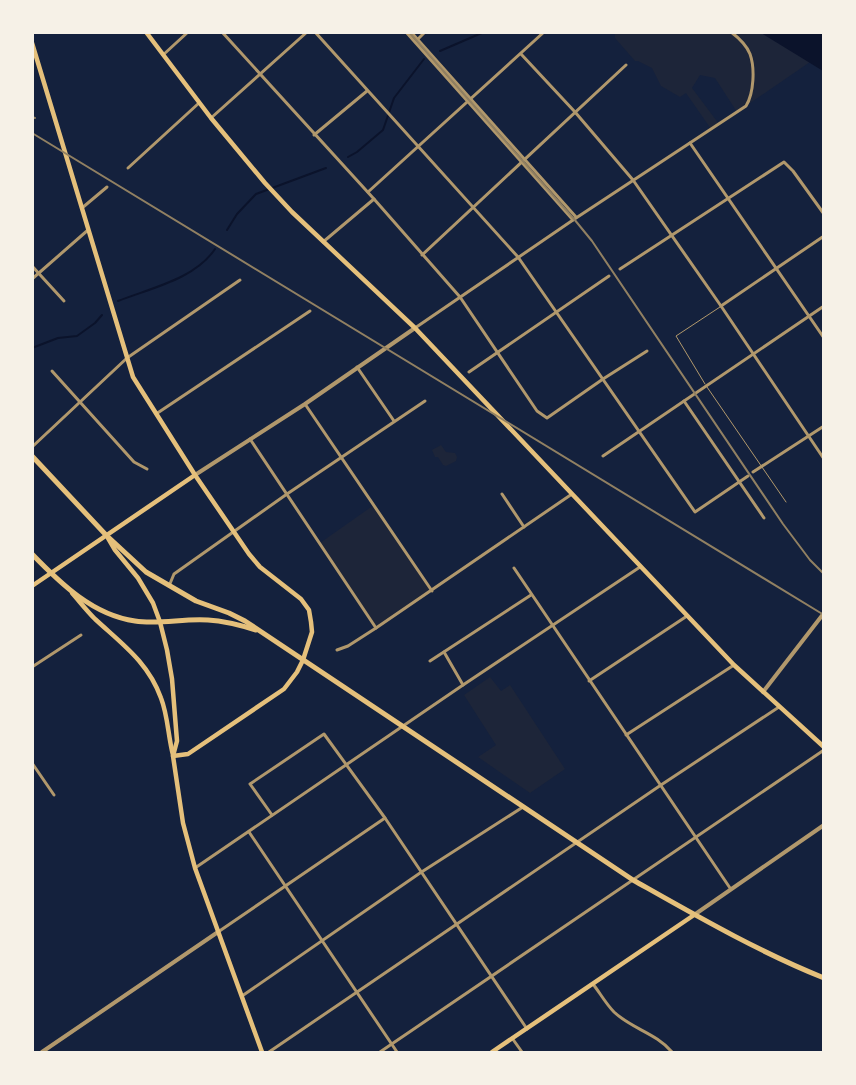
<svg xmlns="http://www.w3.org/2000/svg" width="856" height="1085" viewBox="0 0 856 1085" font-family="Barlow,sans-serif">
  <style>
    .green { fill: #1d2539 }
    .water { fill: #0b132b }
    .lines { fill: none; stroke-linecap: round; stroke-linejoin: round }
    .stream { stroke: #0b132b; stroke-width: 2 }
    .service { stroke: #b1986c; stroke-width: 1 }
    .minor { stroke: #b1986c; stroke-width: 3 }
    .tertiary { stroke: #b1986c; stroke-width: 4 }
    .secondary { stroke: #e5c07b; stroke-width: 4.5 }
    .primary { stroke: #e5c07b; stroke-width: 4.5 }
    .trunk { stroke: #e5c07b; stroke-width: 5 }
    .rail { stroke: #918062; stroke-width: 2 }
  </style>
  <rect width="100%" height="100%" fill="#14213d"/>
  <g class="green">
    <polygon points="615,33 761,33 810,62 737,112 715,78 700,75 692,88 719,124 711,129 686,93 680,97 661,86 652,68 638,61 635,61 615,38"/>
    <polygon points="441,445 446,452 455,453 457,457 456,461 446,466 443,465 438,457 435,457 432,450"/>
    <polygon points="374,505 432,591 376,628 320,543"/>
    <polygon points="490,677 501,691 510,685 565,769 530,793 478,757 496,745 464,695"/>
  </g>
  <polygon class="water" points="761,33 823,33 823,71"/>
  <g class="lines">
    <g class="stream">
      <polyline points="440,51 484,32"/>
      <polyline points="348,157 357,152 383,130 394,98 424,59"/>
      <polyline points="227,230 237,214 256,194 326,168"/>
      <path d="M118,301c33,-13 77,-22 97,-52"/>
      <polyline points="32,348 58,338 77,336 95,323 102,315"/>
    </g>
    <g class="service">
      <polyline points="705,384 676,336 720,307"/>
      <polyline points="707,387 786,502"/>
    </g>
    <g class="minor">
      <polyline points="222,32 374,199 460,297 537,411 547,418 603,379 647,351"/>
      <polyline points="315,32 518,257 695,512 748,476"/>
      <polyline points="406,32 573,220"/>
      <polyline points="411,32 576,217"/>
      <polyline points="417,40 425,32"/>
      <polyline points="521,54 575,112 633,180 721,306 824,459"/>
      <polyline points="163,55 188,32"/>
      <polyline points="211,118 307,32"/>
      <polyline points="314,135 367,91"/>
      <polyline points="690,143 824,338"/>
      <polyline points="128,168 199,103"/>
      <polyline points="368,192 544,32"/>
      <polyline points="82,208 107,187"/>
      <polyline points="323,242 374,199"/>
      <polyline points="422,255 626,65"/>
      <polyline points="32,266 64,301"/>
      <polyline points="620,269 784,162 793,171 824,214"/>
      <polyline points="32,279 88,230"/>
      <polyline points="721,306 824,236"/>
      <path d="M415,328l158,-108 173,-114c8,-13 9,-38 4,-52 -4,-10 -11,-16 -19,-22"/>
      <polyline points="357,367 394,421"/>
      <polyline points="52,371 134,462 147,469"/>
      <polyline points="469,372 609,276"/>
      <polyline points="684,401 764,518"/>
      <polyline points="305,404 432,591"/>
      <polyline points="156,414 310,311"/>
      <polyline points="250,439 376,628"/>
      <polyline points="32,447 127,358 240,280"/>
      <polyline points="603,456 824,306"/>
      <polyline points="753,472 824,426"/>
      <polyline points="502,494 524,527"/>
      <polyline points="514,568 730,888"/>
      <polyline points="169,586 174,574 287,494 425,401"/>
      <polyline points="337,650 348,646 376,628 572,494"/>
      <polyline points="444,652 463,685"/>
      <polyline points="430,661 531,595"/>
      <polyline points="32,667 81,635"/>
      <polyline points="589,681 687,616"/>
      <polyline points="626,735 734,665"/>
      <polyline points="32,763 54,795"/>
      <polyline points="272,815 250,784 324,734 385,818 527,1029"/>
      <polyline points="249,832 397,1052"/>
      <polyline points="195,868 463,685 640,567"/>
      <polyline points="218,932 385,818"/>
      <path d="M593,984c7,9 13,20 21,28 18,17 42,21 58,40"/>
      <polyline points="242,996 420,873 523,807"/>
      <polyline points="512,1038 522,1052"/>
      <polyline points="269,1052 661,785 779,707"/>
      <polyline points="380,1052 824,750"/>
    </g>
    <g class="tertiary">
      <polyline points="195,475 305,404 415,328"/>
      <polyline points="763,692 824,613"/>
      <polyline points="694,915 824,825"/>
      <polyline points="42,1052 218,932"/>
    </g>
    <g class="secondary">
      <polyline points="146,32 211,118 265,183 292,212 415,328 734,665 824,747"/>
      <polyline points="32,43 133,377 195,475 249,554 260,567 301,599 309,610 311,622 312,632 303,660 297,672 284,689 188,754 173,756"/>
      <polyline points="32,586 195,475"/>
      <polyline points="492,1052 694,915"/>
    </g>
    <g class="primary">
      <polyline points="108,538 115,550 138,578 153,603 160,622 167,650 172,679 177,741 173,756 183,823 195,868 262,1052"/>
      <path d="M72,593c8,9 15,18 23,26 27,25 53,43 66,79 7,18 7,38 12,57"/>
    </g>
    <g class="trunk">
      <path d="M32,456l74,79 40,37 50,29 33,12 16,8 388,259c62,35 124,71 191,98"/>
      <path d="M32,554c29,30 61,61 103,67 24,4 49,-3 73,-1 16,1 32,5 48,10"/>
    </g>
    <g class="rail">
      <polyline points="409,32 574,219 592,241 783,524 810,560 824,574"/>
      <polyline points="32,117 35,118"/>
      <polyline points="32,133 824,615"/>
    </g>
  </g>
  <rect width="856" height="1085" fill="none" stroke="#f6f1e7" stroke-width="68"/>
</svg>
